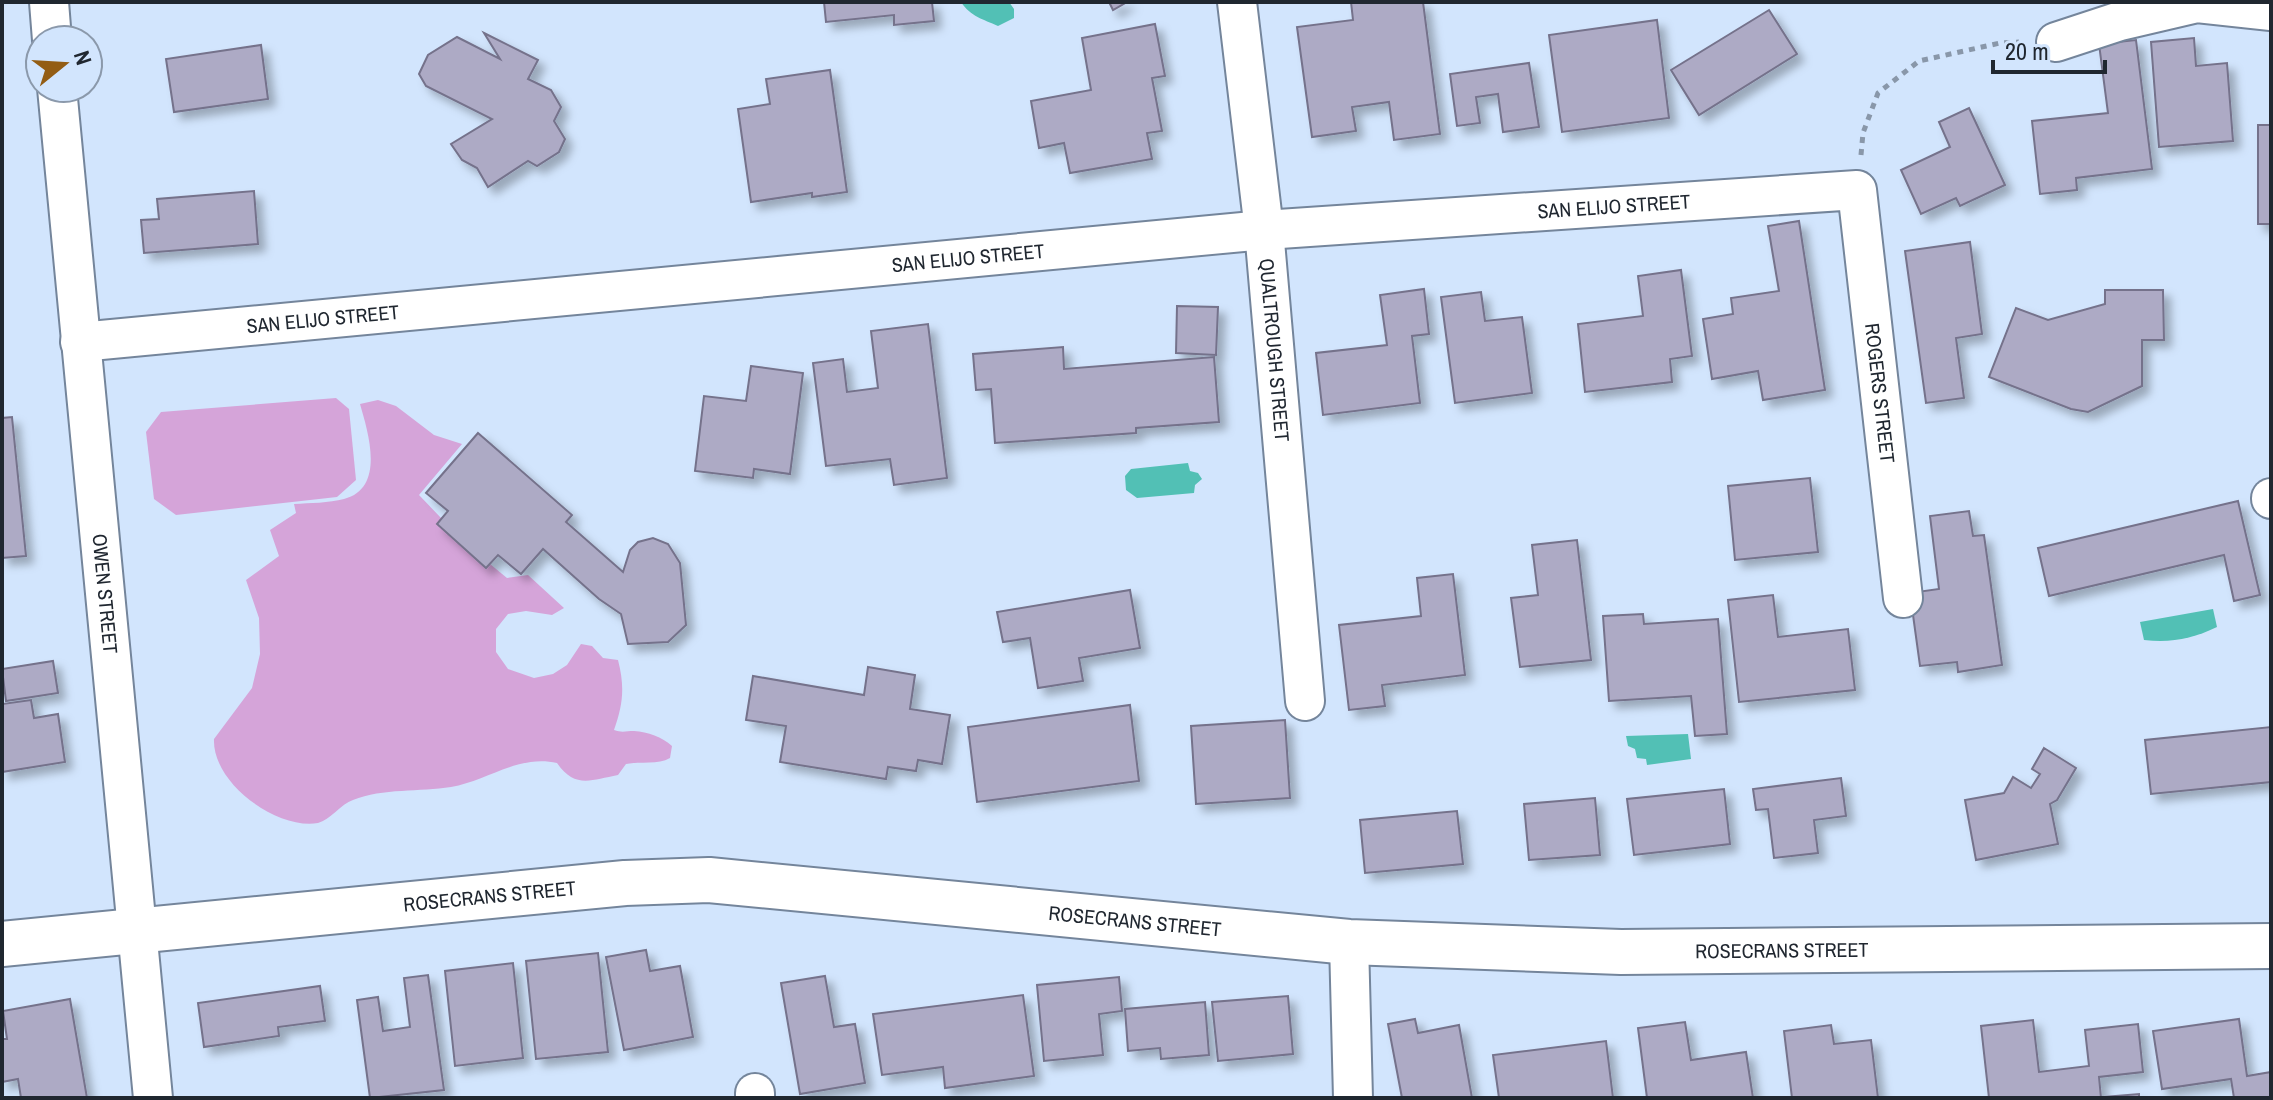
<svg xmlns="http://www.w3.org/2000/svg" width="2273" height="1100" viewBox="0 0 2273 1100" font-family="'Archivo Narrow',sans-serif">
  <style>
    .green { fill: #d5a4d9 }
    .water { fill: #52c0b5 }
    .building { fill: #adaac5; stroke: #75728b; stroke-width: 2; filter: url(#shadow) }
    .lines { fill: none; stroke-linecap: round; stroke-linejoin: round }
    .street-casing { stroke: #74859b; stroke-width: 42 }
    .secondary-casing { stroke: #74859b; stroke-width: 48 }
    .path { stroke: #8997a9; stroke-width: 5; stroke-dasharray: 6 6; stroke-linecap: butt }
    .street { stroke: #fff; stroke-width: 38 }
    .secondary { stroke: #fff; stroke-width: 44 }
    .labels { text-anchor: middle; stroke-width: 6; stroke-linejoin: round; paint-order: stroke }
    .street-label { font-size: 20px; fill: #202730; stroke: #d2e5fd }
  </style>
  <defs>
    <filter id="shadow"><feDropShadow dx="7" dy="7" stdDeviation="4" flood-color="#0004"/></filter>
  </defs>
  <rect width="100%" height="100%" fill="#d2e5fd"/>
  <g class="green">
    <polygon points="336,398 349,409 356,480 337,497 176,515 154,499 146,432 161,412"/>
    <path d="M378,400l18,6 38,29 28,9 -43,51 23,24 -4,6 48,43 4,-4 17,14 21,-3 36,33 -12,7 -26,-4 -18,3 -12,15v23l12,17 26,9 19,-4 14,-9 14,-21 11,2 11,12 15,2c7,27 5,45 -4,70 8,3 12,1 20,1 14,1 28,6 38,15l-2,12c-12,7 -29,3 -44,6l-8,11c-27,5 -43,14 -61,-12 -38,-9 -70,18 -106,24 -31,5 -68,1 -98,13 -12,4 -23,20 -35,23 -41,7 -106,-40 -104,-84l38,-51 8,-34 -1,-36 -13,-38 33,-24 -9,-26 26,-17 -2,-9c16,-1 35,-1 50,-5 42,-11 24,-67 16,-95z"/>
  </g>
  <g class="water">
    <path d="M961,2h48l5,7v9l-16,8c-15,-7 -27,-9 -37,-24z"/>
    <polygon points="1188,463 1190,471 1198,473 1202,479 1195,485 1194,493 1137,498 1126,490 1125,476 1131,469"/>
    <path d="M2213,609l4,18c-25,12 -46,16 -73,13l-4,-18z"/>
    <polygon points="1688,734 1691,759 1647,765 1646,759 1637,758 1635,749 1628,746 1626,736"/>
  </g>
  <g class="building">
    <polygon points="824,2 932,2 934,21 894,25 894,15 826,22"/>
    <polygon points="1109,2 1127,2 1113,10"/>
    <polygon points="1351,2 1423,2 1440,134 1394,140 1389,102 1352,107 1356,131 1312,137 1297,27 1353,20"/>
    <polygon points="1769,10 1797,54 1699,115 1671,70"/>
    <polygon points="1657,20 1669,118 1562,132 1549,35"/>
    <polygon points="1155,24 1165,76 1152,78 1162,131 1147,133 1152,159 1070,173 1064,143 1039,148 1031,101 1091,90 1082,38"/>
    <polygon points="484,33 538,60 528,79 551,90 561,107 554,121 565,139 559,152 537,166 528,161 488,187 477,168 462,160 451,144 492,119 426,86 419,74 428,55 457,37 500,59"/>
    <polygon points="2194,38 2196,66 2227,63 2233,141 2159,147 2151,42"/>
    <polygon points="2136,40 2152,169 2076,178 2077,190 2040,194 2032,121 2108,113 2099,44"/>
    <polygon points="261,45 268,99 174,112 166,59"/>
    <polygon points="1529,63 1539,127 1503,132 1498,94 1476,97 1480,123 1457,126 1450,74"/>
    <polygon points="830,70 847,192 812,197 812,193 751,202 738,109 770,104 766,79"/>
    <polygon points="1969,108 2005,185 1960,206 1956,198 1921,214 1901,170 1950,147 1939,122"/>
    <rect x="2258" y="125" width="13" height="99"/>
    <polygon points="254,191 258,244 144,253 141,220 159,219 157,199"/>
    <polygon points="1799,221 1825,390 1763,400 1758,371 1712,379 1703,319 1733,314 1731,298 1779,291 1768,226"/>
    <polygon points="1970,242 1982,334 1956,338 1964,398 1926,403 1905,251"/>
    <polygon points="1681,270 1692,356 1670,359 1672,382 1585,392 1578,324 1643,316 1638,276"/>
    <polygon points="1424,289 1429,334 1412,336 1420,403 1323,415 1316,353 1387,345 1380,295"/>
    <polygon points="2105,290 2163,290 2164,340 2142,340 2142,386 2088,412 2071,409 1989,377 2016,308 2048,320 2105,304"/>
    <polygon points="1481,292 1485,321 1522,317 1532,393 1455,403 1441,297"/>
    <polygon points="1177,306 1218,307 1216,355 1176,353"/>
    <polygon points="928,324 947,478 894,485 890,459 826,466 813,363 843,359 847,392 878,388 871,331"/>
    <polygon points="1063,347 1064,369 1214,357 1219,422 1136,428 1136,433 995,443 991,389 976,390 973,354"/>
    <polygon points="751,366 803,373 790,474 754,469 753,478 695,471 704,396 746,401"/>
    <polygon points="12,417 26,556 2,558 2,418"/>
    <polygon points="478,433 572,515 566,522 623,572 630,550 638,542 653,538 668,544 680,563 686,625 668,642 628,644 621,614 599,599 543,549 521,574 498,555 486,568 437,524 448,511 426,493"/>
    <polygon points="1810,478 1818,552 1735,560 1728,486"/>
    <polygon points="2238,501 2260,595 2234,601 2224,555 2049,596 2038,548"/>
    <polygon points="1969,511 1973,536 1984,535 2002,665 1958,672 1957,662 1920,666 1910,593 1939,589 1930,516"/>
    <polygon points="1577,540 1591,660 1520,667 1511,598 1538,595 1532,545"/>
    <polygon points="1453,574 1465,675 1382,685 1385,706 1349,710 1339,625 1421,616 1417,578"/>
    <polygon points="1130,590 1140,648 1079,658 1083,681 1038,688 1030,638 1003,642 997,612"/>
    <polygon points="1773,595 1778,637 1848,629 1855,690 1739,702 1728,600"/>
    <polygon points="1643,614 1644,624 1718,619 1727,734 1695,736 1691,696 1609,701 1603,616"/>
    <polygon points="53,661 58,693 6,701 2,669"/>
    <polygon points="868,667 915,675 910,709 950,715 942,764 918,760 916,771 888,767 886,779 780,762 786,726 746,720 753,676 864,695"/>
    <polygon points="31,700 34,718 58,714 65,762 2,772 2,704"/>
    <polygon points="1130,705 1139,781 977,802 968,727"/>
    <polygon points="1285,720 1290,798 1196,804 1191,726"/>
    <polygon points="2271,727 2271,782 2151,794 2145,740"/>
    <polygon points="2044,748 2076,768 2057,800 2050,804 2058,844 1976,860 1965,800 2004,793 2013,777 2031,788 2040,774 2032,769"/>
    <polygon points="1841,778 1846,816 1814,820 1818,853 1774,858 1768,809 1756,810 1753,789"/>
    <polygon points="1724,789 1730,844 1634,855 1627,799"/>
    <polygon points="1595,798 1600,855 1529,860 1524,804"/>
    <polygon points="1457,811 1463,864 1365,873 1360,820"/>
    <polygon points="646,950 650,971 680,966 693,1037 624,1050 606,957"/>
    <polygon points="598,953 608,1052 536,1059 526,961"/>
    <polygon points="513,963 523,1058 455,1066 445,971"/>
    <polygon points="428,975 444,1090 370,1098 357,1000 378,997 383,1031 410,1027 404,978"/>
    <polygon points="825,976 834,1027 855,1024 865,1083 800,1094 781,983"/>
    <polygon points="1119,977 1122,1011 1099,1014 1103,1055 1044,1061 1037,985"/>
    <polygon points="320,986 325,1021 278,1027 279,1036 204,1047 198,1003"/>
    <polygon points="1023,995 1034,1076 945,1088 943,1067 882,1075 873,1014"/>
    <polygon points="1288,996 1293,1054 1218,1061 1212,1002"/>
    <polygon points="70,999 87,1098 21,1098 18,1079 2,1082 2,1039 7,1039 3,1011"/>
    <polygon points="1205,1002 1209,1055 1161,1059 1160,1048 1128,1051 1125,1009"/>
    <polygon points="1415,1019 1418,1033 1459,1025 1472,1098 1402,1098 1388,1024"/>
    <polygon points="2239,1019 2247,1076 2271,1072 2271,1098 2234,1098 2231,1079 2162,1089 2153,1031"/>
    <polygon points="2033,1020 2039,1072 2089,1066 2085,1030 2138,1024 2143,1072 2099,1077 2101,1098 1989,1098 1981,1026"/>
    <polygon points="1685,1022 1691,1060 1746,1052 1753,1098 1647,1098 1638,1028"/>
    <polygon points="1831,1025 1834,1044 1871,1040 1878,1098 1792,1098 1784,1031"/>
    <polygon points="1606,1041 1613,1098 1499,1098 1493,1055"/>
    <polygon points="2139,1094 2139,1098 2104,1098 2104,1097"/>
  </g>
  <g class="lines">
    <g class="street-casing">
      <g id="street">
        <polyline points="49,2 52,40"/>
        <path id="s1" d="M1237,2l27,228 41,471"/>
        <polyline points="2056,42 2120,21 2197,3 2271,11"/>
        <path id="s2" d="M57,88l96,1010"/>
        <path id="s3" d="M80,342l1184,-112 593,-40 46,408"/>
        <polyline points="2271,498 2271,499"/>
        <polyline points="1349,942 1353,1098"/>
        <polyline points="755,1093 755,1098"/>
      </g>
    </g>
    <g class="secondary-casing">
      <g id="secondary">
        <path id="s4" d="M2,944l623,-61 84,-3 640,62 272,10 650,-6"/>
      </g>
    </g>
    <polyline class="path" points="1861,155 1863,133 1878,93 1919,61 2000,43 2019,42"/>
    <use href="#street" class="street"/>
    <use href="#secondary" class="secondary"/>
  </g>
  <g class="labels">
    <g class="street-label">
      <text dy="7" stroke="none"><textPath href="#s3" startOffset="1540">SAN ELIJO STREET</textPath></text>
      <text dy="7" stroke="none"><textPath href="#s3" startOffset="892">SAN ELIJO STREET</textPath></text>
      <text dy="7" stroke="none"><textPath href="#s3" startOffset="244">SAN ELIJO STREET</textPath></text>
      <text dy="7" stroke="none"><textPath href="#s1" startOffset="350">QUALTROUGH STREET</textPath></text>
      <text dy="7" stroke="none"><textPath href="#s3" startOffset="1988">ROGERS STREET</textPath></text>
      <text dy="7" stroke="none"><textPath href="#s2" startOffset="508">OWEN STREET</textPath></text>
      <text dy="7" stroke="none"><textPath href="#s4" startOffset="490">ROSECRANS STREET</textPath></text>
      <text dy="7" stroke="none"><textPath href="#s4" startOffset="1138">ROSECRANS STREET</textPath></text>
      <text dy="7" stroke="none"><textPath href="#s4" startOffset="1786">ROSECRANS STREET</textPath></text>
    </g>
  </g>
  <rect width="2273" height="1100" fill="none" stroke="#202730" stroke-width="8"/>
  <g transform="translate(64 64) rotate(72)"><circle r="38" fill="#d2e5fd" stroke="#8b99ab" stroke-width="2"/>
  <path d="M0-6L14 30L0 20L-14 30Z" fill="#935d14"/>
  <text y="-12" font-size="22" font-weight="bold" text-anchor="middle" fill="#202730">N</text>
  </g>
  <path d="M1993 60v12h112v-12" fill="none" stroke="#202730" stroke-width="4"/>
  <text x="2005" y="60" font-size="24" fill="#202730" stroke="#d2e5fd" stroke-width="6" paint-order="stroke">20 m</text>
</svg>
